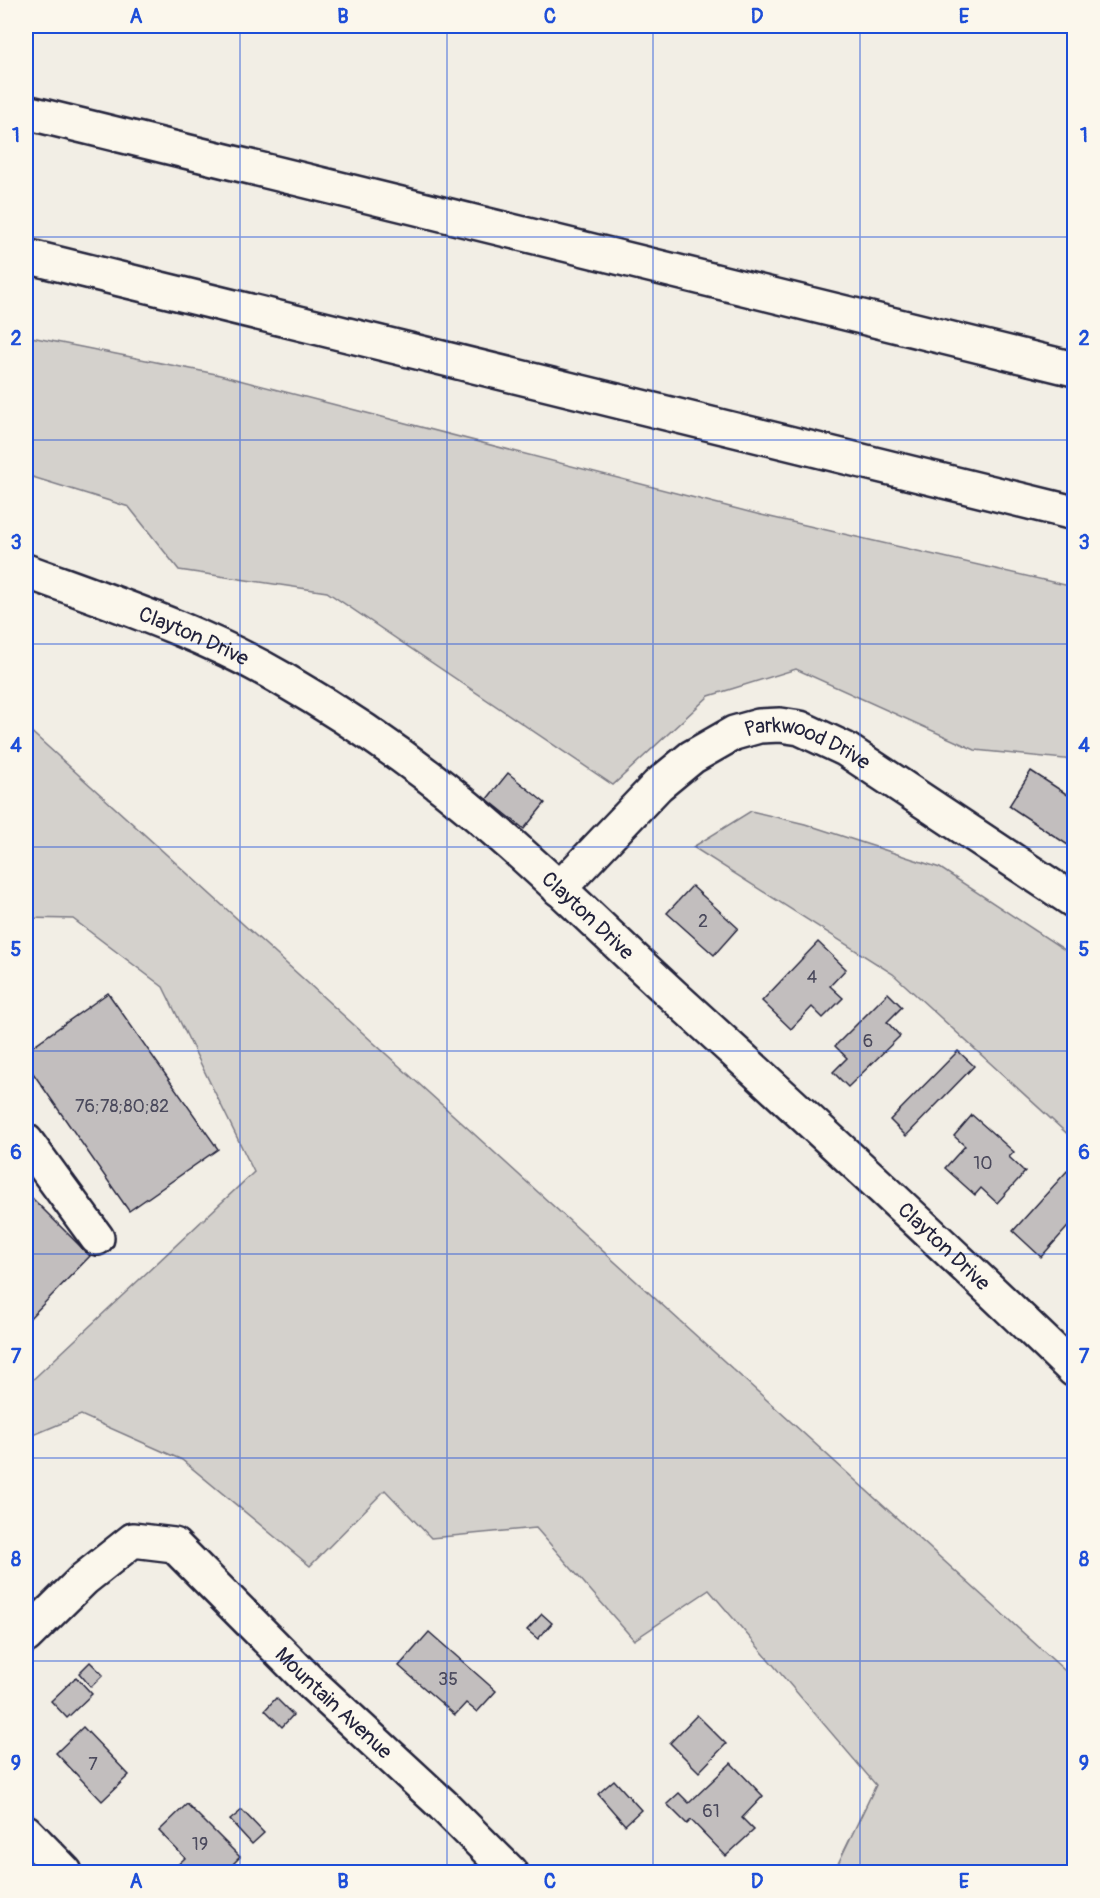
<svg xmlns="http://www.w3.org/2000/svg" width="1100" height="1898" viewBox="0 0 1100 1898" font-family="Pangolin,sans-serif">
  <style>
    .green { fill: #d4d1cc; stroke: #7b7a84; stroke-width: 1.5 }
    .building { fill: #c2bebe; stroke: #22223b; stroke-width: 1.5 }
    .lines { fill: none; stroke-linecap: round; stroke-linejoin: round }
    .minor-casing { stroke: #22223b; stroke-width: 38 }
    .highway-casing { stroke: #22223b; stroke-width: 38 }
    .minor { stroke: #fbf7ec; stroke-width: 33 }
    .highway { stroke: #fbf7ec; stroke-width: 33 }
    .grid { fill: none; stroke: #1d4ed8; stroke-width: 1.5; stroke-opacity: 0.55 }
    .labels { text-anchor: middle; stroke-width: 5; stroke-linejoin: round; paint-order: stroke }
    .number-label { font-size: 18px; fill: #4a495c }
    .street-label { font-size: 21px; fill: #22223b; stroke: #fbf7ec }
    .neatline { fill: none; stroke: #1d4ed8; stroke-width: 2 }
    .grid-label { font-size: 20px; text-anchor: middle; font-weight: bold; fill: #1d4ed8 }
  </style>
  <rect width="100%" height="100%" fill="#f2eee5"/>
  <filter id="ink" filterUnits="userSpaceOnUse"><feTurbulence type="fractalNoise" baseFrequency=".0167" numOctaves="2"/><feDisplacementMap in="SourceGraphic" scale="12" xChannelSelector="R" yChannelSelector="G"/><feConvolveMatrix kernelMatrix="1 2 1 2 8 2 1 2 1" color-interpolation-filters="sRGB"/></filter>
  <g filter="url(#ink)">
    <g class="green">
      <polygon points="26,336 216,374 757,514 1074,587 1074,760 975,750 796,669 709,696 613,785 327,592 179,570 129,507 26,475"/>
      <polygon points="26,727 1074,1679 1074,1872 834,1872 876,1785 709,1590 634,1640 536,1528 431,1538 385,1490 310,1566 182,1460 81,1415 26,1438 26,1386 254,1172 163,987 73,919 26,918"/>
      <polygon points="751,811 805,824 940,868 1074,956 1074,1140 893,974 693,847"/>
    </g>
    <g class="building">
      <polygon points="1031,771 1074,799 1074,849 1009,806"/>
      <polygon points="508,773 545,803 524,829 487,799"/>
      <polygon points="692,886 738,928 714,955 667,913"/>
      <polygon points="818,942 846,969 830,986 843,998 823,1018 812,1007 791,1029 762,1001"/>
      <polygon points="108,993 218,1149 129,1211 26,1063 26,1051"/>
      <polygon points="888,993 902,1007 887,1022 900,1036 848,1087 833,1072 847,1058 835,1046"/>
      <polygon points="958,1051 974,1066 906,1136 890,1120"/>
      <polygon points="972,1115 1014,1152 1009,1157 1025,1172 997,1203 981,1188 975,1195 945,1168 965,1146 954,1136"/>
      <polygon points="1067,1171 1074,1178 1074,1195 1071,1198 1074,1201 1074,1220 1041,1257 1013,1231"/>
      <polygon points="26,1192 90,1256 26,1322"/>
      <polygon points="542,1614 552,1623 538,1639 527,1630"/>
      <polygon points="429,1632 496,1691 477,1712 466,1703 455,1715 399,1666"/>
      <polygon points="90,1662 103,1675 91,1687 79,1673"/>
      <polygon points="76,1677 92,1694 67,1718 51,1701"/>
      <polygon points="276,1698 293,1715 282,1727 265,1710"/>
      <polygon points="697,1715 726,1744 699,1772 670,1743"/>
      <polygon points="83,1727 129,1775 102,1801 56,1753"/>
      <polygon points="731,1763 763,1796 742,1818 754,1830 726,1856 691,1820 687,1824 667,1804 679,1793 689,1803"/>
      <polygon points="614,1780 641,1810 625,1825 598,1794"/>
      <polygon points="187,1804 240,1857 225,1872 176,1872 173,1869 185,1858 159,1831"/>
      <polygon points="242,1810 264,1833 252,1844 230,1820"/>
    </g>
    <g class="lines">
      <g class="minor-casing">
        <g id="minor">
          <path id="s1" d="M26,571c87,32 178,62 258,109 64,37 125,79 182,126 74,61 141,129 212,194 134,122 266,245 396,370"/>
          <path id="s2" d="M559,889l99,-104 34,-28 42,-24 25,-7 21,-1 20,3 45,21 229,152"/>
          <polyline points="26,1141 97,1238"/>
          <path id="s3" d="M26,1636l58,-57 49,-39 41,5 135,136 134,124 67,67"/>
          <polyline points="26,1832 65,1872"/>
        </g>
      </g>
      <g class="highway-casing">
        <g id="highway">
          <polyline points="26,112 1074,369"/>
          <polyline points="26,256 1074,513"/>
        </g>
      </g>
      <use href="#minor" class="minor"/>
      <use href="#highway" class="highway"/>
    </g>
  </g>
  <path class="grid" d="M240,26v1846M447,26v1846M653,26v1846M860,26v1846M26,237h1048M26,440h1048M26,644h1048M26,847h1048M26,1051h1048M26,1254h1048M26,1458h1048M26,1661h1048"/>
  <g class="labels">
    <g class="number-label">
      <text x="703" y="927">2</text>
      <text x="812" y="983">4</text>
      <text x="868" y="1047">6</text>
      <text x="122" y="1112">76;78;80;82</text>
      <text x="983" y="1169">10</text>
      <text x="448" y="1685">35</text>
      <text x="93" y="1770">7</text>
      <text x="711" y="1817">61</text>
      <text x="200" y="1850">19</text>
    </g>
    <g class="street-label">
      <text dy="7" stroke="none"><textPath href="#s1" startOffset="180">Clayton Drive</textPath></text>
      <text dy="7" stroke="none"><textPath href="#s2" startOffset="314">Parkwood Drive</textPath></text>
      <text dy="7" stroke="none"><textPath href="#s1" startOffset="666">Clayton Drive</textPath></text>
      <text dy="7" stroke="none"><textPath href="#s1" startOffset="1152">Clayton Drive</textPath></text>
      <text dy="7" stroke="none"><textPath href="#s3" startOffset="410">Mountain Avenue</textPath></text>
    </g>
  </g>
  <rect width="1100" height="1898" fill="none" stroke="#fbf7ec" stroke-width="66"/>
  <rect x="33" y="33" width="1034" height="1832" class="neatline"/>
  <g class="grid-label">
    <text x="136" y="23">A</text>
    <text x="343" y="23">B</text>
    <text x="550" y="23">C</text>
    <text x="757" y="23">D</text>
    <text x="964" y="23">E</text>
    <text x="16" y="142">1</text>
    <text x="1084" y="142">1</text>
    <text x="16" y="345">2</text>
    <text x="1084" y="345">2</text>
    <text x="16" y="549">3</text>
    <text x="1084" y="549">3</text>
    <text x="16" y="752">4</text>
    <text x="1084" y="752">4</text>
    <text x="16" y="956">5</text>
    <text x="1084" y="956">5</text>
    <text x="16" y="1159">6</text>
    <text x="1084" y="1159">6</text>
    <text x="16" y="1363">7</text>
    <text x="1084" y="1363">7</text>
    <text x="16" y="1566">8</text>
    <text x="1084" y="1566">8</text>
    <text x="16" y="1770">9</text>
    <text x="1084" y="1770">9</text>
    <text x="136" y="1888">A</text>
    <text x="343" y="1888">B</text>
    <text x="550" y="1888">C</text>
    <text x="757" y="1888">D</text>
    <text x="964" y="1888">E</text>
  </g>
</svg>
